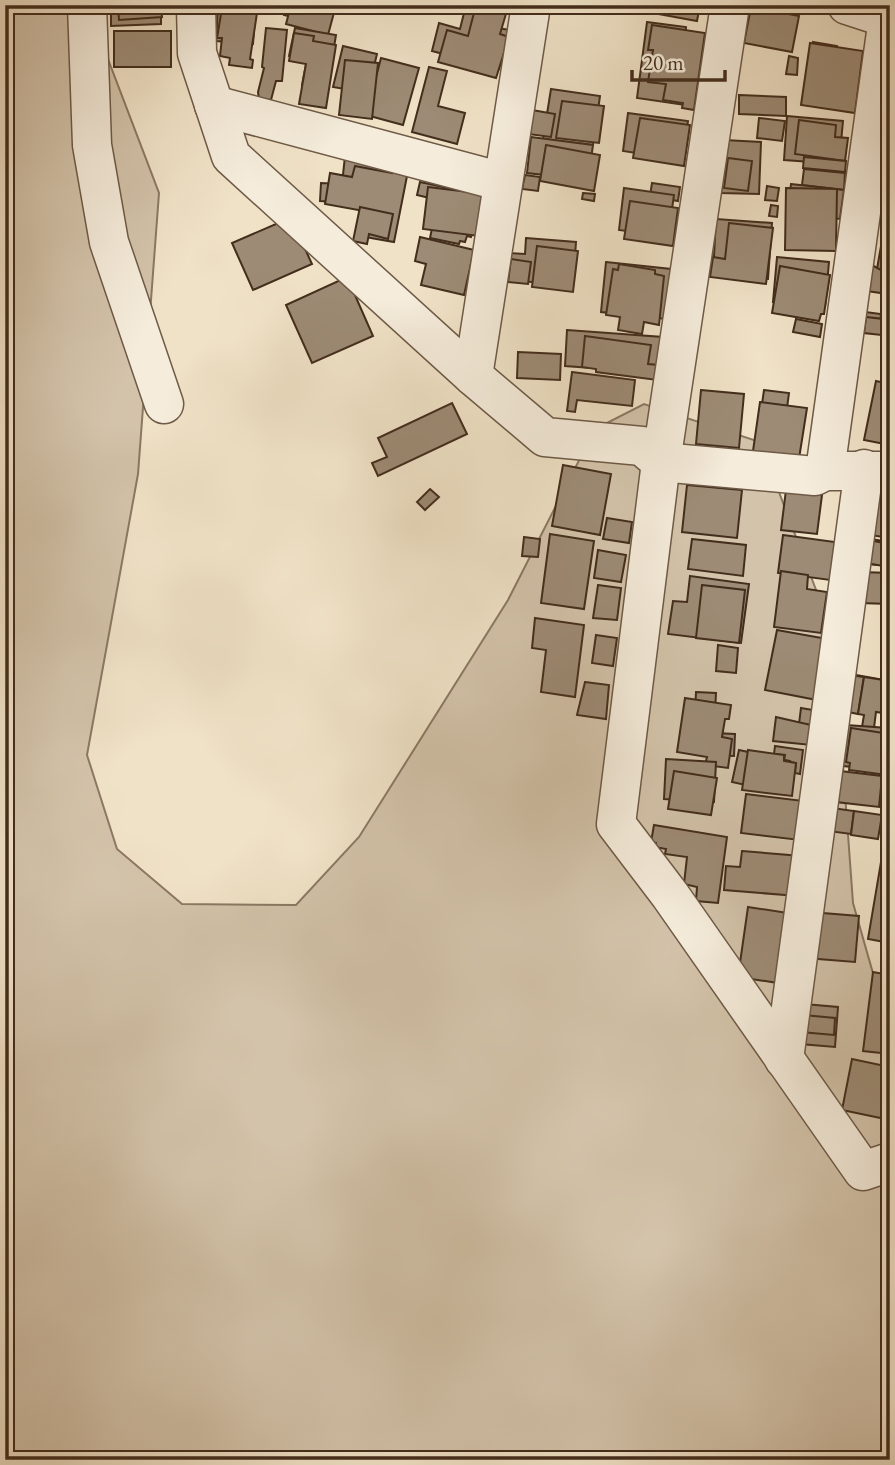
<svg xmlns="http://www.w3.org/2000/svg" width="895" height="1465" viewBox="0 0 895 1465" font-family="'EB Garamond',serif">
  <style>
    .green { fill: #d3c3aa; stroke: #8b7863; stroke-width: 2 }
    .building { fill: #9d8b75; stroke: #432d1c; stroke-width: 2 }
    .lines { fill: none; stroke-linecap: round; stroke-linejoin: round }
    .minor-casing { stroke: #6e5a47; stroke-width: 41 }
    .minor { stroke: #f5ecdb; stroke-width: 38 }
  </style>
  <rect width="100%" height="100%" fill="#f0e2c7"/>
  <filter id="stains"><feTurbulence type="fractalNoise" baseFrequency=".00286" numOctaves="4"/><feColorMatrix values="0 0 0 0 .2 0 0 0 0 .09 0 0 0 0 .02 0 0 0 .5 -.17"/></filter>
  <radialGradient id="worn" r=".72"><stop offset=".6" stop-color="#630" stop-opacity="0"/><stop offset="1" stop-color="#630" stop-opacity=".3"/></radialGradient>
  <polygon class="green" points="5,5 75,5 98,33 159,193 138,474 87,755 117,849 182,904 296,905 359,837 508,600 595,429 644,404 760,442 824,611 843,766 853,903 890,1033 890,1460 5,1460"/>
  <g class="building">
    <polygon points="111,5 161,5 161,24 111,26"/>
    <polygon points="118,5 161,6 162,17 119,20"/>
    <polygon points="218,5 256,5 253,44 216,41"/>
    <polygon points="286,5 330,5 326,25 284,15"/>
    <polygon points="291,5 336,5 328,35 286,24"/>
    <polygon points="466,5 505,5 499,28 509,30 499,69 432,51 439,23 460,29"/>
    <polygon points="476,5 508,7 500,34 509,37 496,78 438,62 447,30 468,36"/>
    <polygon points="569,5 603,5 602,11"/>
    <polygon points="659,5 700,5 697,21 658,14"/>
    <polygon points="751,7 799,16 792,52 744,43"/>
    <polygon points="222,8 257,13 250,59 253,60 252,68 229,65 230,58 220,56 222,38 217,38"/>
    <polygon points="647,22 686,27 684,47 693,48 686,105 637,98"/>
    <polygon points="652,25 705,33 694,110 682,108 683,103 663,100 666,84 648,82 653,50 648,50"/>
    <polygon points="266,28 287,30 282,81 276,81 271,100 259,99 258,92 264,68 262,67"/>
    <polygon points="295,28 336,35 327,89 302,85 307,59 289,56"/>
    <rect x="114" y="31" width="57" height="36"/>
    <polygon points="294,33 314,36 313,41 336,45 326,108 299,104 306,64 289,61"/>
    <polygon points="813,42 837,46 833,68 809,64"/>
    <polygon points="810,43 863,51 855,113 801,105"/>
    <polygon points="343,46 377,54 363,111 342,105 345,89 333,87"/>
    <polygon points="789,56 798,58 797,75 786,74"/>
    <polygon points="381,58 419,68 403,125 366,115"/>
    <polygon points="345,60 378,63 372,119 339,115"/>
    <polygon points="429,67 447,71 438,106 465,113 457,144 412,132"/>
    <polygon points="551,89 600,96 593,145 543,139"/>
    <polygon points="739,95 786,97 786,116 739,114"/>
    <polygon points="562,101 604,106 599,143 556,138"/>
    <polygon points="532,110 555,114 551,137 528,134"/>
    <polygon points="628,113 688,121 682,160 623,151"/>
    <polygon points="787,116 843,121 839,164 784,160"/>
    <polygon points="640,118 690,125 684,166 633,158"/>
    <polygon points="759,118 785,121 782,141 757,138"/>
    <polygon points="799,120 836,125 835,137 848,138 845,161 795,154"/>
    <polygon points="531,137 593,145 588,180 527,173"/>
    <polygon points="724,140 761,142 759,194 721,193"/>
    <polygon points="546,145 600,155 594,191 540,181"/>
    <polygon points="345,156 385,159 381,205 320,201 321,183 342,184"/>
    <polygon points="804,157 846,161 845,172 803,168"/>
    <polygon points="728,158 752,161 748,191 724,188"/>
    <polygon points="355,166 392,173 392,170 407,176 394,242 359,236 364,211 325,204 330,173 352,177"/>
    <polygon points="804,169 845,173 844,190 802,185"/>
    <polygon points="525,175 540,177 538,191 522,189"/>
    <polygon points="420,182 481,195 478,208 485,209 480,231 473,230 471,237 467,236 465,242 460,241 459,244 430,238 438,200 417,195"/>
    <polygon points="652,183 680,187 678,201 650,196"/>
    <polygon points="791,184 844,190 840,219 787,214"/>
    <polygon points="767,186 779,188 777,201 765,200"/>
    <polygon points="428,187 485,194 479,236 423,229"/>
    <polygon points="624,188 674,195 668,237 619,230"/>
    <polygon points="786,188 837,189 836,251 785,250"/>
    <polygon points="583,193 595,194 594,201 582,199"/>
    <polygon points="630,201 678,208 673,246 624,239"/>
    <polygon points="771,205 778,206 777,217 769,216"/>
    <polygon points="360,207 393,214 388,239 369,234 367,244 353,241"/>
    <polygon points="716,219 772,223 768,279 713,275"/>
    <polygon points="283,221 300,238 312,264 253,290 232,243"/>
    <polygon points="729,223 773,228 766,284 710,277 713,257 725,259"/>
    <polygon points="420,237 474,250 464,295 421,285 426,264 415,261"/>
    <polygon points="526,238 576,242 573,285 505,280 506,253 525,254"/>
    <polygon points="882,244 890,245 890,284 878,283"/>
    <polygon points="537,246 578,251 573,292 532,287"/>
    <polygon points="881,246 890,247 890,288 880,285 883,270 877,269"/>
    <polygon points="777,257 829,262 825,307 773,302"/>
    <polygon points="511,259 531,262 528,284 508,282"/>
    <polygon points="606,262 671,269 666,319 601,312"/>
    <polygon points="619,264 655,270 655,274 664,276 659,325 644,322 642,334 618,330 620,317 606,315 613,269 618,270"/>
    <polygon points="870,264 883,271 881,293 866,291"/>
    <polygon points="780,266 830,275 824,314 821,314 819,321 772,313"/>
    <polygon points="347,277 373,336 312,363 286,305"/>
    <polygon points="887,293 890,294 890,328 884,327"/>
    <polygon points="890,301 890,336 883,335"/>
    <polygon points="858,311 881,314 879,332 856,329"/>
    <polygon points="866,317 883,319 881,335 864,333"/>
    <polygon points="796,319 822,324 820,337 793,332"/>
    <polygon points="567,330 663,337 660,373 565,366"/>
    <polygon points="585,336 651,345 648,364 659,365 657,380 596,372 596,369 582,367"/>
    <polygon points="518,352 561,354 560,380 517,378"/>
    <polygon points="572,372 635,380 632,406 577,400 575,412 567,411"/>
    <polygon points="876,381 890,384 890,445 864,440"/>
    <polygon points="701,390 744,394 739,448 696,444"/>
    <polygon points="764,390 789,393 787,408 762,404"/>
    <polygon points="760,402 807,408 798,465 752,458"/>
    <polygon points="452,403 467,434 378,476 372,463 387,457 378,438"/>
    <polygon points="563,465 611,474 600,535 552,526"/>
    <polygon points="687,485 742,490 737,538 682,532"/>
    <polygon points="430,489 439,497 425,510 417,502"/>
    <polygon points="786,490 822,495 817,534 781,530"/>
    <polygon points="874,501 890,502 890,538 870,535"/>
    <polygon points="607,518 632,522 629,543 603,539"/>
    <polygon points="550,534 594,541 584,609 541,603"/>
    <polygon points="783,535 835,542 830,580 778,573"/>
    <polygon points="524,537 540,539 538,557 522,556"/>
    <polygon points="692,539 746,545 743,576 688,569"/>
    <polygon points="871,539 890,542 890,566 868,564"/>
    <polygon points="868,540 890,544 890,567 865,563"/>
    <polygon points="598,550 626,555 621,582 594,578"/>
    <polygon points="781,571 808,575 807,589 827,592 821,633 774,627"/>
    <polygon points="861,572 890,573 889,604 860,603"/>
    <polygon points="690,576 749,584 741,643 668,634 673,601 687,602"/>
    <polygon points="598,585 621,588 617,620 593,618"/>
    <polygon points="702,585 745,590 739,643 696,638"/>
    <polygon points="535,618 584,625 575,697 541,692 546,650 532,648"/>
    <polygon points="777,630 833,640 822,701 765,690"/>
    <polygon points="596,635 617,638 613,666 592,663"/>
    <polygon points="718,645 738,648 736,673 716,671"/>
    <polygon points="845,673 890,681 890,713 840,704"/>
    <polygon points="849,675 864,677 858,714 843,711"/>
    <polygon points="864,677 890,681 890,714 876,712 874,728 862,727 864,715 858,714"/>
    <polygon points="585,682 609,685 606,719 577,715"/>
    <polygon points="696,692 716,693 714,733 735,734 734,756 693,754"/>
    <polygon points="685,698 731,705 729,719 725,719 722,737 732,739 728,768 705,765 707,757 677,752"/>
    <polygon points="801,708 813,710 811,725 799,724"/>
    <polygon points="776,717 811,725 811,745 773,741"/>
    <polygon points="846,725 888,728 885,770 843,766"/>
    <polygon points="851,728 890,734 887,775 849,770 850,763 846,762"/>
    <polygon points="775,746 803,750 800,774 795,773 796,763 784,761 785,755 774,754"/>
    <polygon points="739,750 790,761 783,793 732,782"/>
    <polygon points="748,750 784,755 784,761 796,763 792,796 742,790"/>
    <polygon points="666,759 716,762 714,802 664,799"/>
    <polygon points="674,771 717,778 711,815 668,809"/>
    <polygon points="840,771 882,776 879,807 836,802"/>
    <polygon points="746,794 812,802 808,841 741,833"/>
    <polygon points="832,808 854,811 851,834 828,831"/>
    <polygon points="854,811 882,815 878,839 851,835"/>
    <polygon points="654,825 727,837 718,903 696,901 697,887 684,884 687,857 665,854 666,849 655,847 656,843 651,842"/>
    <polygon points="742,851 801,856 797,896 724,890 726,866 740,867"/>
    <polygon points="882,856 890,857 890,943 868,939"/>
    <polygon points="748,907 788,913 778,983 738,977"/>
    <polygon points="810,912 859,916 855,962 806,958"/>
    <polygon points="873,972 890,975 890,1054 863,1051"/>
    <polygon points="804,1004 838,1007 835,1047 800,1044"/>
    <polygon points="803,1015 835,1018 834,1035 801,1032"/>
    <polygon points="852,1059 890,1067 890,1120 842,1110"/>
  </g>
  <g class="lines">
    <g class="minor-casing">
      <g id="minor">
        <polyline points="87,5 92,145 109,242 164,404"/>
        <polyline points="196,5 197,53 231,156 473,376 545,437 642,446 661,462 815,476 825,471 890,471"/>
        <polyline points="730,5 661,462 616,824 670,895 863,1171 890,1162"/>
        <polyline points="847,5 890,19"/>
        <polyline points="214,105 503,182"/>
        <polyline points="473,376 531,5"/>
        <polyline points="825,471 888,18"/>
        <polyline points="784,1059 864,469"/>
      </g>
    </g>
    <use href="#minor" class="minor"/>
  </g>
  <rect width="895" height="1465" fill="none" stroke="#f0e2c7" stroke-width="28"/>
  <rect x="7" y="7" width="881" height="1451" fill="none" stroke="#432d1c" stroke-width="3.5"/>
  <rect x="14" y="14" width="867" height="1437" fill="none" stroke="#432d1c" stroke-width="2"/>
  <path d="M632 70v10h93v-10" fill="none" stroke="#432d1c" stroke-width="3.5"/>
  <text x="643" y="70" font-size="21" fill="#432d1c" stroke="#f5ecdb" stroke-width="5" paint-order="stroke">20 m</text>
  <rect width="100%" height="100%" filter="url(#stains)"/>
  <rect width="100%" height="100%" fill="url(#worn)"/>
</svg>
